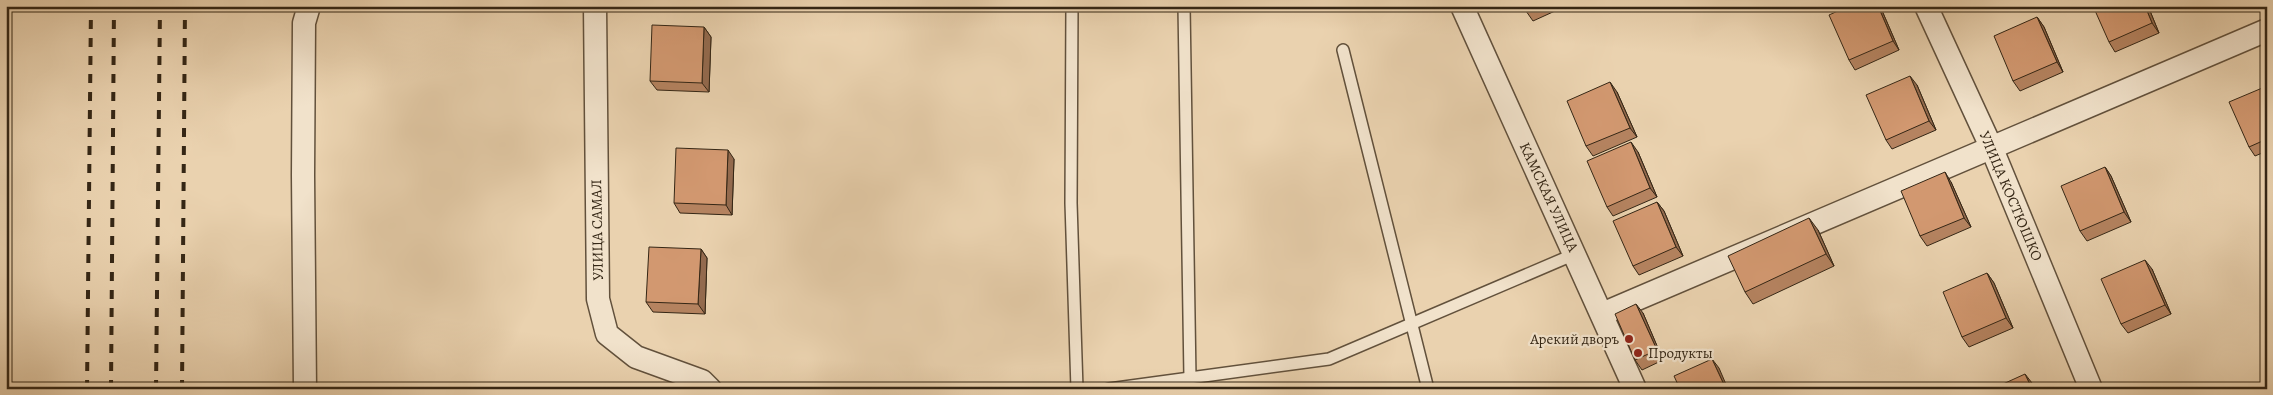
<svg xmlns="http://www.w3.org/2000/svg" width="2273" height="395" viewBox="0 0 2273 395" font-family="Alegreya,serif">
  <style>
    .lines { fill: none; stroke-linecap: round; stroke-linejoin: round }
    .lane-casing { stroke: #62513c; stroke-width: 14 }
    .street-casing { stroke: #62513c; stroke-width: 25 }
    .lane { stroke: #f1e2cb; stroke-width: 11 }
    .street { stroke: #f1e2cb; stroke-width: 22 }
    .rail { stroke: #342615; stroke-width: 4; stroke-dasharray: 9 9; stroke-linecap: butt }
    .wall { fill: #b58360; stroke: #342615 }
    .shaded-wall { fill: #936a4e; stroke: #342615 }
    .building { fill: #d29870; stroke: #342615 }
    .poi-dot { fill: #8f2418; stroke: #f1e2cb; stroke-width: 2 }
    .labels { text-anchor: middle; stroke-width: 4.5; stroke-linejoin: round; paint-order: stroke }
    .street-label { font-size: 15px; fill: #342615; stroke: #f1e2cb }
    .poi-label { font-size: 15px; fill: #342615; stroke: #f1e2cb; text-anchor: end }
  </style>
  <rect width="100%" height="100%" fill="#ead2af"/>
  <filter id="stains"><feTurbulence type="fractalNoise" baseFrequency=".004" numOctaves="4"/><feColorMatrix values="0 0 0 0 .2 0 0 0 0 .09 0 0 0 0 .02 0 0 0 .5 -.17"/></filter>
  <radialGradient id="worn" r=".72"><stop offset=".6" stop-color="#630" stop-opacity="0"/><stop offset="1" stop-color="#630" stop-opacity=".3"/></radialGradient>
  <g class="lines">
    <g class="lane-casing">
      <g id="lane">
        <polyline points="1072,6 1071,203 1077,389"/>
        <polyline points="1184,6 1190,378"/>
        <polyline points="1343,50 1428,389"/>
        <polyline points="1109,389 1329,359 1575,254"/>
      </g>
    </g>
    <g class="street-casing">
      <g id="street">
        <polyline points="595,6 598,299 607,334 636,357 702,381 710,389"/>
        <polyline points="1462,6 1635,389"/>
        <polyline points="1926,6 1992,149 2091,389"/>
        <polyline points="1602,314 2267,30"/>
        <polyline points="305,389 303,175 304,23 309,6"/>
      </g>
    </g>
    <use href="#lane" class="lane"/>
    <use href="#street" class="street"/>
    <g class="rail">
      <polyline points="87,389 91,6"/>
      <polyline points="111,389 114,6"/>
      <polyline points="156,389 160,6"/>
      <polyline points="182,389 185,6"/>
    </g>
  </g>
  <g class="wall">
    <polygon points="1524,6 1566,6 1533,21 1526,11"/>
    <polygon points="1849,6 1880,6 1899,50 1855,70 1849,60"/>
    <polygon points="2148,6 2159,33 2115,52 2109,42"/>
    <polygon points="2037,17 2044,27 2063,72 2020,91 2013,81"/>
    <polygon points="704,27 711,37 709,92 657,90 650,81"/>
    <polygon points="1917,85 1936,130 1892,149 1886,140"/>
    <polygon points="2267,86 2267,151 2255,156 2249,147"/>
    <polygon points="1617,92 1637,137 1593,156 1586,146"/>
    <polygon points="1638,152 1657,197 1613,216 1607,207"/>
    <polygon points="734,159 732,215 680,213 674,203"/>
    <polygon points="2105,167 2111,176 2131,222 2087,241 2080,231"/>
    <polygon points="1951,182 1971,227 1927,246 1920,236"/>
    <polygon points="1657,202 1664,211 1683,256 1639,275 1633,266"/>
    <polygon points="1818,230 1834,266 1753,304 1745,292"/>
    <polygon points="701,249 707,258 705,314 653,312 646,302"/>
    <polygon points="2152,269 2171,314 2128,333 2121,324"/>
    <polygon points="1987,273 1994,283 2013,328 1969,347 1962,337"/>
    <polygon points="1643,313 1663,360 1642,370 1635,360"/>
  </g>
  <g class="shaded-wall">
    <polygon points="1878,6 1880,6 1899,50 1893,41"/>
    <polygon points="2145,6 2148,6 2159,33 2152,23"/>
    <polygon points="2037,17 2044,27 2063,72 2057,62"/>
    <polygon points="704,27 711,37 709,92 702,83"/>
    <polygon points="1910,76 1917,85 1936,130 1929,121"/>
    <polygon points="1610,82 1617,92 1637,137 1630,128"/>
    <polygon points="1631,142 1638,152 1657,197 1650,188"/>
    <polygon points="728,150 734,159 732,215 726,205"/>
    <polygon points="2105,167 2111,176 2131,222 2124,212"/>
    <polygon points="1945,172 1951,182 1971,227 1964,218"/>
    <polygon points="1657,202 1664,211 1683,256 1676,247"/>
    <polygon points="1809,218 1818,230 1834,266 1826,254"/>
    <polygon points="701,249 707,258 705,314 698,304"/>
    <polygon points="2145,260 2152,269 2171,314 2165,305"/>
    <polygon points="1987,273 1994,283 2013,328 2006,318"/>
    <polygon points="1636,304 1643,313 1663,360 1657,350"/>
    <polygon points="1712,359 1719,368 1728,389 1726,389"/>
    <polygon points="2025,374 2032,383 2034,389 2032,389"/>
  </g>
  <g class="building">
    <polygon points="1524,6 1537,6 1526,11"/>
    <polygon points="1849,6 1878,6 1893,41 1849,60 1829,15"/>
    <polygon points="2093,6 2145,6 2152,23 2109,42"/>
    <polygon points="2037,17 2057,62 2013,81 1994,36"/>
    <polygon points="652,25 704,27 702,83 650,81"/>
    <polygon points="1910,76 1929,121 1886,140 1866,95"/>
    <polygon points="1610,82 1630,128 1586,146 1567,101"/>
    <polygon points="2267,86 2267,139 2249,147 2229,102"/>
    <polygon points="1631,142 1650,188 1607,207 1587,161"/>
    <polygon points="676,148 728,150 726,205 674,203"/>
    <polygon points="2105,167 2124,212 2080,231 2061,186"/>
    <polygon points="1945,172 1964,218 1920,236 1901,191"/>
    <polygon points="1657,202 1676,247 1633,266 1613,221"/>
    <polygon points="1809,218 1826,254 1745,292 1728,256"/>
    <polygon points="649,247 701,249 698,304 646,302"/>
    <polygon points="2145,260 2165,305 2121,324 2101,279"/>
    <polygon points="1987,273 2006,318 1962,337 1943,292"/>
    <polygon points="1636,304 1657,350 1635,360 1615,314"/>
    <polygon points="1712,359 1726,389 1680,389 1674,376"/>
    <polygon points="2025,374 2032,389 1992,389"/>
  </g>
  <g class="poi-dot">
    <circle cx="1629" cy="339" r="5"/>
    <circle cx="1638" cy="353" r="5"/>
  </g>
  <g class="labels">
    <g class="street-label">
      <text transform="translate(2011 196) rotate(67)" y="5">УЛИЦА КОСТЮШКО</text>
      <text transform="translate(1549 197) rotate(65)" y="5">КАМСКАЯ УЛИЦА</text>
      <text transform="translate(597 230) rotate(-91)" y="5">УЛИЦА САМАЛ</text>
    </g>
    <g class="poi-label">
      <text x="1619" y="344">Арекий дворъ</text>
      <text x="1648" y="358" text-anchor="start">Продукты</text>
    </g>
  </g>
  <rect width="2273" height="395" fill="none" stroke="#ead2af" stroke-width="25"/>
  <rect x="8" y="8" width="2258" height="380" fill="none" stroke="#342615" stroke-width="2.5"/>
  <rect x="12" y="12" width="2248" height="370" fill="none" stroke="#342615"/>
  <rect width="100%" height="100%" filter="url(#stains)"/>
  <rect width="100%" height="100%" fill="url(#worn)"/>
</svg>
